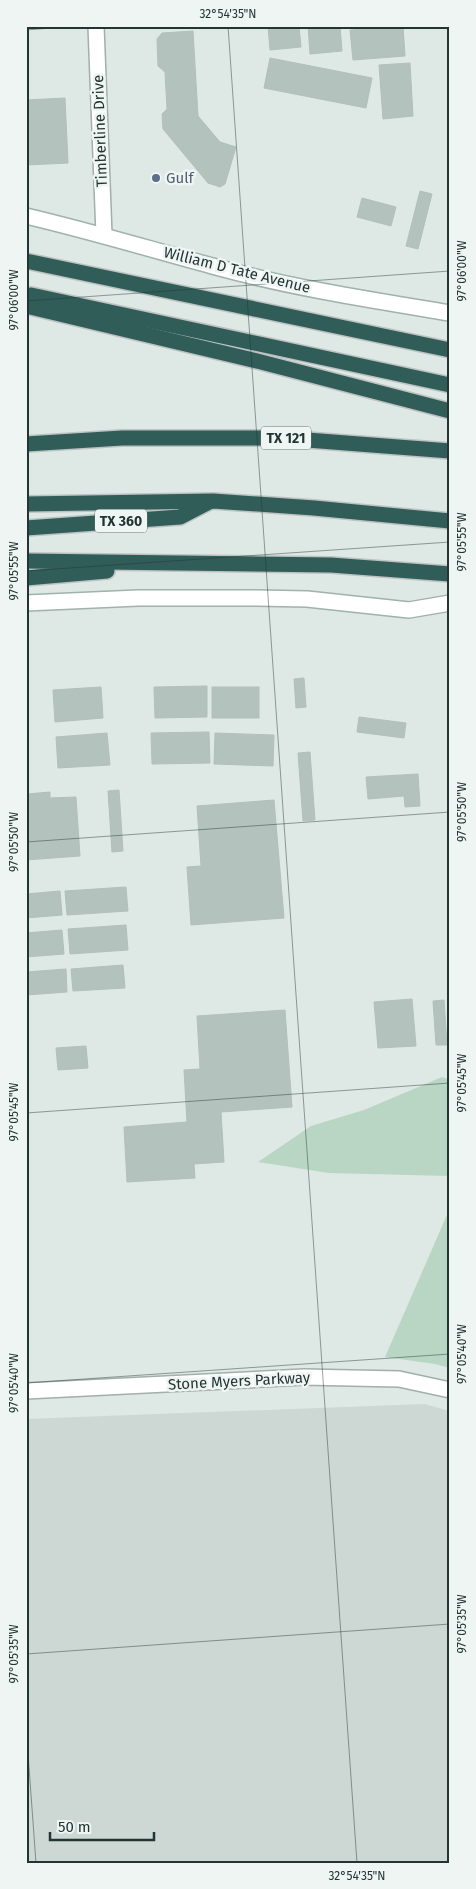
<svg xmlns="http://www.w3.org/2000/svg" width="476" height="1889" viewBox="0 0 476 1889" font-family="'Fira Sans',sans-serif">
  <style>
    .built { fill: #cdd7d3 }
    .green { fill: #b9d6c4 }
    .building { fill: #b4c2bd; stroke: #b2c0bb }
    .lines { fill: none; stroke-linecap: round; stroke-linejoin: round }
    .tertiary-casing { stroke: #a2afab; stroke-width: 18 }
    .secondary-casing { stroke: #9fb2ad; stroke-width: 18 }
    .motorway-casing { stroke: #bdc2c2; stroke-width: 18 }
    .tertiary { stroke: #fff; stroke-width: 15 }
    .secondary { stroke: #fff; stroke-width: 15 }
    .motorway { stroke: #315d58; stroke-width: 15 }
    .ticks { fill: none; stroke: #223532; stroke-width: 1; stroke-opacity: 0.45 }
    .service-dot { fill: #5c6f8a; stroke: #eef5f2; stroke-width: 2 }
    .labels { text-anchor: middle; stroke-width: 5; stroke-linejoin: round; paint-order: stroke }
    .shield { fill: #eef5f2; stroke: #5f6f6c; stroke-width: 1 }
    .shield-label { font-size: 14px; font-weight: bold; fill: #223532 }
    .street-label { font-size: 15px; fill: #223532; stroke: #eef5f2 }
    .service-label { font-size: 15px; fill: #4e5e75; stroke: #eef5f2; text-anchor: start }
    .neatline { fill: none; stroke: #223532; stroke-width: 2 }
    .ticks-label { font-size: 12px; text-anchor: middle; fill: #223532 }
  </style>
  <rect width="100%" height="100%" fill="#dee8e4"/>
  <polygon class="built" points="424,1404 450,1411 450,1863 26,1863 26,1419"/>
  <g class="green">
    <polygon points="442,1077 450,1080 450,1176 329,1173 258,1162 311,1126 364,1110"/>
    <polygon points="450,1208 450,1368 435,1364 385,1357"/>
  </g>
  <g class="building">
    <polygon points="268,26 299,26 301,47 270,50"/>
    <polygon points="308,26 340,26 342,51 310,54"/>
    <polygon points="403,26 405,56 353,60 350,30"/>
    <polygon points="193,31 198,116 220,142 236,147 225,184 220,187 208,183 163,129 162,114 167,109 165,72 158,66 157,39 162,33"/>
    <polygon points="270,58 372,78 366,108 264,88"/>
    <polygon points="410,63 413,116 383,119 379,65"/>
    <polygon points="65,98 68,163 26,165 26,100"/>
    <polygon points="420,191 432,194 418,249 406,246"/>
    <polygon points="362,198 396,207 391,226 357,217"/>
    <polygon points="304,678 306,707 296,708 294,679"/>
    <polygon points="207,686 207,717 155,718 154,687"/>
    <polygon points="101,687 103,718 55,722 53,690"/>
    <rect x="212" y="687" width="47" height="31"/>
    <polygon points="359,717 406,723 404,738 357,732"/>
    <polygon points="209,732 210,763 152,764 151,733"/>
    <polygon points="107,733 110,765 58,768 56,737"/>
    <polygon points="215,733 274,735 273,766 214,764"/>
    <polygon points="310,752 315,820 303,821 298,753"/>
    <polygon points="418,774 420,806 405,807 404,796 368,799 366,777"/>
    <polygon points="119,790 123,851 112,852 108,791"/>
    <polygon points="50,792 50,798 76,797 80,856 26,860 27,794"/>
    <polygon points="274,800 284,918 191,925 187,867 201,866 197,806"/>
    <polygon points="126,887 128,911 67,915 65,891"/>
    <polygon points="60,891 62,915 26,918 26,894"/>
    <polygon points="126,925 128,950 70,954 68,929"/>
    <polygon points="62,930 64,954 26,957 26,933"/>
    <polygon points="123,965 125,988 73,991 71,969"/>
    <polygon points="66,969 67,992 26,995 26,972"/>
    <polygon points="412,999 416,1046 378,1048 374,1002"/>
    <polygon points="444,1000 447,1045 436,1045 433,1001"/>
    <polygon points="285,1010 292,1107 221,1112 224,1162 194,1164 195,1178 127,1182 124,1127 187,1122 184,1070 200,1069 197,1016"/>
    <polygon points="86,1046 88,1068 58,1070 56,1048"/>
  </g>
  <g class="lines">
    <g class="tertiary-casing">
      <g id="tertiary">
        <polyline points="96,26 104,235"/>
        <polyline points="26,1391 304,1377 399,1379 450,1390"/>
      </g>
    </g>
    <g class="secondary-casing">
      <g id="secondary">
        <path d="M26,216c64,15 127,34 190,51 77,21 155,33 234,46"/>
        <polyline points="26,603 138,598 257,598 307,599 409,610 450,603"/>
      </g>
    </g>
    <g class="motorway-casing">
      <g id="motorway">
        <polyline points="26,261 450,350"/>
        <polyline points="26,296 31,295 450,385"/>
        <polyline points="26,306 261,362 450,411"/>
        <polyline points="26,444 122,438 281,438 450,451"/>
        <polyline points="26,504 213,501 314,508 450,521"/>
        <polyline points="26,528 180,517 209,502"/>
        <polyline points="26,561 331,565 450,574"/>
        <polyline points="26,578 107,571"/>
      </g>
    </g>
    <use href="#tertiary" class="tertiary"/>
    <use href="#secondary" class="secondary"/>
    <use href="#motorway" class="motorway"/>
  </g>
  <path class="ticks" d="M228,26l129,1837M26,30l52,-4M26,301l424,-30M26,571l424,-29M26,842l424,-30M26,1113l424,-30M26,1383l424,-29M26,1654l424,-30M26,1726l10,137"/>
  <circle class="service-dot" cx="156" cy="178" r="5"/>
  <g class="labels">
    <g class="shield">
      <rect x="261" y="426.5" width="50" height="23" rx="4"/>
      <rect x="95" y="509.5" width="52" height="23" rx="4"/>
    </g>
    <g class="shield-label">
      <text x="286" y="443">TX 121</text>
      <text x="121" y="526">TX 360</text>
    </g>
    <g class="street-label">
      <text transform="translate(100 131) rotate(-92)" y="5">Timberline Drive</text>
      <text transform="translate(237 270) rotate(14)" y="5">William D Tate Avenue</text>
      <text transform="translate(239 1381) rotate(-3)" y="5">Stone Myers Parkway</text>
    </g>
    <g class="service-label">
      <text x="166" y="183">Gulf</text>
    </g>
  </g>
  <rect width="476" height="1889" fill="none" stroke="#eef5f2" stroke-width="55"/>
  <path d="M50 1832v8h104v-8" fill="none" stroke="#223532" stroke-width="2.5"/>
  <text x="58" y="1832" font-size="15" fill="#223532" stroke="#eef5f2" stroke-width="4" paint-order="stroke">50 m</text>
  <rect x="28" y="28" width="420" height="1834" class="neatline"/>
  <g class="ticks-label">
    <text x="228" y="18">32°54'35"N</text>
    <text transform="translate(462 271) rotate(-90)" y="4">97°06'00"W</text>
    <text transform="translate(14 300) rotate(-90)" y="4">97°06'00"W</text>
    <text transform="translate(462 542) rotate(-90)" y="4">97°05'55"W</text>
    <text transform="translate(14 571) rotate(-90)" y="4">97°05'55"W</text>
    <text transform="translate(462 812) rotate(-90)" y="4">97°05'50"W</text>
    <text transform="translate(14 842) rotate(-90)" y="4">97°05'50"W</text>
    <text transform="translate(462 1083) rotate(-90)" y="4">97°05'45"W</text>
    <text transform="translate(14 1112) rotate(-90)" y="4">97°05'45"W</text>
    <text transform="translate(462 1354) rotate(-90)" y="4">97°05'40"W</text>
    <text transform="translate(14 1383) rotate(-90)" y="4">97°05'40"W</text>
    <text transform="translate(462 1624) rotate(-90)" y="4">97°05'35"W</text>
    <text transform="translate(14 1654) rotate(-90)" y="4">97°05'35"W</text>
    <text x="357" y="1880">32°54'35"N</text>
  </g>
</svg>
